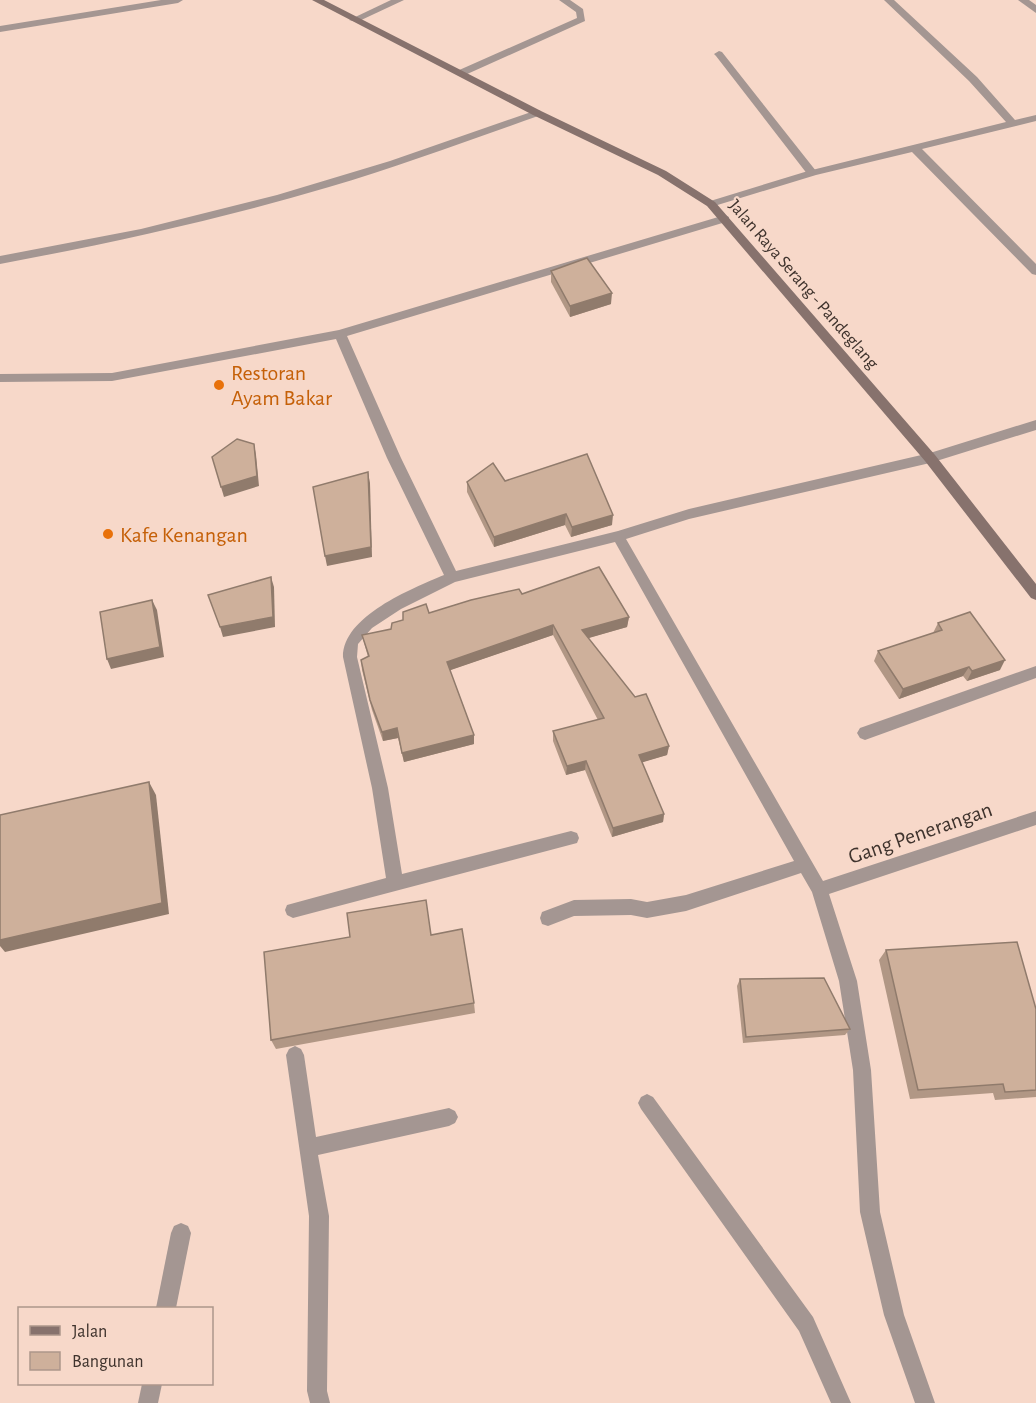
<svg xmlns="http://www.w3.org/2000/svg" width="1036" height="1403" viewBox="0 0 1036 1403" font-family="'Alegreya Sans',sans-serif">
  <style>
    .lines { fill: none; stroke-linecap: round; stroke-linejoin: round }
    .lane { fill: #a49692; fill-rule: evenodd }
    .street { fill: #a49692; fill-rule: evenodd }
    .secondary { fill: #87726d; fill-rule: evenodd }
    .wall { fill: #b19785 }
    .shaded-wall { fill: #907b6c }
    .building { fill: #ceb09b; stroke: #907b6c; stroke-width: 1.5 }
    .food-dot { fill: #e8710a; stroke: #f7d8c9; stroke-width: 2 }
    .labels { text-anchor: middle; stroke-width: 4.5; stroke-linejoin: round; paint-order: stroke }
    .far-street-label { font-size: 18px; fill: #3f332d; stroke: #f7d8c9 }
    .food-label { font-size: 22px; fill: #c56008; stroke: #f7d8c9; text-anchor: start }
    .street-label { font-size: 22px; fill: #3f332d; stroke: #f7d8c9 }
  </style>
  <rect width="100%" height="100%" fill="#f7d8c9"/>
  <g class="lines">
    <g class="lane">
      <polygon points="719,51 722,52 816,171 816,175 808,175 716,56 714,54"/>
      <polygon points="295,1046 301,1049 304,1055 316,1137 449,1108 455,1111 458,1117 455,1123 449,1126 318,1155 329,1216 327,1391 330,1403 310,1403 307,1391 309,1216 286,1055 289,1049"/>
    </g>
    <g class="street">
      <polygon points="161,0 183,0 178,3 0,32 0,26"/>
      <polygon points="391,0 404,0 357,22 349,20"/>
      <polygon points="559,0 570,0 583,9 585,21 465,75 457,75 457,71 577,18 576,12"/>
      <polygon points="884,0 894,0 977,77 1015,120 1036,115 1036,121 922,149 1036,264 1036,275 1032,274 912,152 816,175 711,207 705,204 707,202 808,171 1006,122 969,81"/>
      <polygon points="1018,0 1029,0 1036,5 1036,13"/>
      <path d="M537,110l4,1v4c-71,25 -141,51 -212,72 -108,32 -218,56 -329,77v-8l141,-27 136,-34 113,-34z"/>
      <path d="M725,215l4,2v4l-382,115 54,122 55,113 162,-40 71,-22 241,-56 106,-33v10l-106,33 -241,56 -63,20 197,342 213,-70v14l-207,69 28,87 14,89 9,142 24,103 31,88h-20l-31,-88 -24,-103 -7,-142 -14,-89 -27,-89 -11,-19 -115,38 -39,7 -16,-3 -57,1 -26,10 -6,-2 -2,-6 2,-6 32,-12 57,-1 16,3 39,-7 108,-34 -179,-319 -160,40 -54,27 -29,19 -14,16 -1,13 31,131 14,86 169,-43 6,2 2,5 -2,5 -284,75 -6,-3 -2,-5 2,-5 99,-27 -14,-90 -29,-131c0,-41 68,-68 101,-82l-57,-117 -51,-119 -224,42 -112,1v-8l112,-1 227,-43z"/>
      <polygon points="1036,666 1036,678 865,740 860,738 857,733 860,728"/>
      <polygon points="647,1094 653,1097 813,1317 851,1403 831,1403 799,1331 641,1109 638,1103 641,1097"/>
      <polygon points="181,1223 188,1226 191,1233 176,1308 156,1308 171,1233 174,1226"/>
      <polygon points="142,1384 162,1384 158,1403 138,1403"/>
    </g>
    <polygon class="secondary" points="312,0 324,0 541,111 666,171 715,202 935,455 1036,584 1036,600 1031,598 925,461 707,206 658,175 533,115"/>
  </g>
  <g class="wall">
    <polygon points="551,271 611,304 570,317 551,282"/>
    <polygon points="505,481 612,525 571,537 565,525 494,547 467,492 467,482"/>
    <polygon points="522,594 629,617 627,627 588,638 669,746 667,755 642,762 664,814 663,822 612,837 585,770 566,775 553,741 553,731 598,720 553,635 450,670 474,735 474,744 404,762 398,738 383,741 372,710 362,670 361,660 368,657 362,635 391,629 429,613"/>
    <polygon points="938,623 1000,670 967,681 963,676 899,699 874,661 878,651 933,633"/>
    <polygon points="431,935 474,1003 475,1013 276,1049 271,1040"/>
    <polygon points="886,950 1036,1009 1036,1097 995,1100 993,1093 910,1099 879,960"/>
    <polygon points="740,979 850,1029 845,1035 743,1043 737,986"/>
  </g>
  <g class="shaded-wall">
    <polygon points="612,293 611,304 570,317 570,306"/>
    <polygon points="254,444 256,455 259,486 224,497 221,487"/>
    <polygon points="368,472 370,483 372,557 327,566 325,556"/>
    <polygon points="566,514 565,525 494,547 494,537"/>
    <polygon points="613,515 612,525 571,537 572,527"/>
    <polygon points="271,577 274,587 275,627 223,637 220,627"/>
    <polygon points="152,600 157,610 164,657 111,669 107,659"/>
    <polygon points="629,617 627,627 582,640 582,630"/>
    <polygon points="553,625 553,635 448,671 447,662"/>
    <polygon points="1005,660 1000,670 967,681 972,671"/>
    <polygon points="969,667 963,676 899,699 903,689"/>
    <polygon points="397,728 398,738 383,741 382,732"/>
    <polygon points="474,735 474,744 404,762 402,753"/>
    <polygon points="669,746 667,755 637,764 639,755"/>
    <polygon points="586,761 585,770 566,775 567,766"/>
    <polygon points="149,782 156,795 169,914 5,952 0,946 0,940"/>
    <polygon points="664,814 663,822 612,837 613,828"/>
  </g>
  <g class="building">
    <polygon points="587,258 612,293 570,306 551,271"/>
    <polygon points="237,439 254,444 257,476 221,487 212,457"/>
    <polygon points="587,454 613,515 572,527 566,514 494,537 467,482 493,463 505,481"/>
    <polygon points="368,472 371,547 325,556 313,487"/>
    <polygon points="599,567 629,617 582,630 635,697 646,694 669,746 639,755 664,814 613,828 586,761 567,766 553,731 604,718 553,625 447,662 474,735 402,753 397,728 382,732 370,700 361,660 369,656 362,635 391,629 392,623 403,620 403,612 426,604 429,613 471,600 519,589 522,594"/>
    <polygon points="271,577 273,617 220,627 208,595"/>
    <polygon points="152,600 160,647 107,659 100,612"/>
    <polygon points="970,612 1005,660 972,671 969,667 903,689 878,651 942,630 938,623"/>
    <polygon points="149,782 162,903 0,940 0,815"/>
    <polygon points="426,900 431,935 462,929 474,1003 271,1040 264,952 350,937 347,913"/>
    <polygon points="1017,942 1036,1009 1036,1090 1005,1092 1003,1084 918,1090 886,950"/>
    <polygon points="824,978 850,1029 746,1037 740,979"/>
  </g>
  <g class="food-dot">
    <circle cx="219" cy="385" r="6"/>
    <circle cx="108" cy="534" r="6"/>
  </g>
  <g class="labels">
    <g class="far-street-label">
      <text transform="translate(804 284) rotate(49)" y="6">Jalan Raya Serang - Pandeglang</text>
    </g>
    <g class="food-label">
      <text x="231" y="380">Restoran<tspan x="231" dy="25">Ayam Bakar</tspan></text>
      <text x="120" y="542">Kafe Kenangan</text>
    </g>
    <g class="street-label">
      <text transform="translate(920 832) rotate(-19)" y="8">Gang Penerangan</text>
    </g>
  </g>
  <rect x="18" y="1307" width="195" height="78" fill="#f7d8c9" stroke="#ad968b" stroke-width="1.5"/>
  <rect x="30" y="1326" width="30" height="9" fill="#87726d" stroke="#ad968b" stroke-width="1.5"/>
  <text x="72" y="1337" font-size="18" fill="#3f332d">Jalan</text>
  <rect x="30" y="1352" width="30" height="18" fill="#ceb09b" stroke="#ad968b" stroke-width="1.5"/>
  <text x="72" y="1367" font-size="18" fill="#3f332d">Bangunan</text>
</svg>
